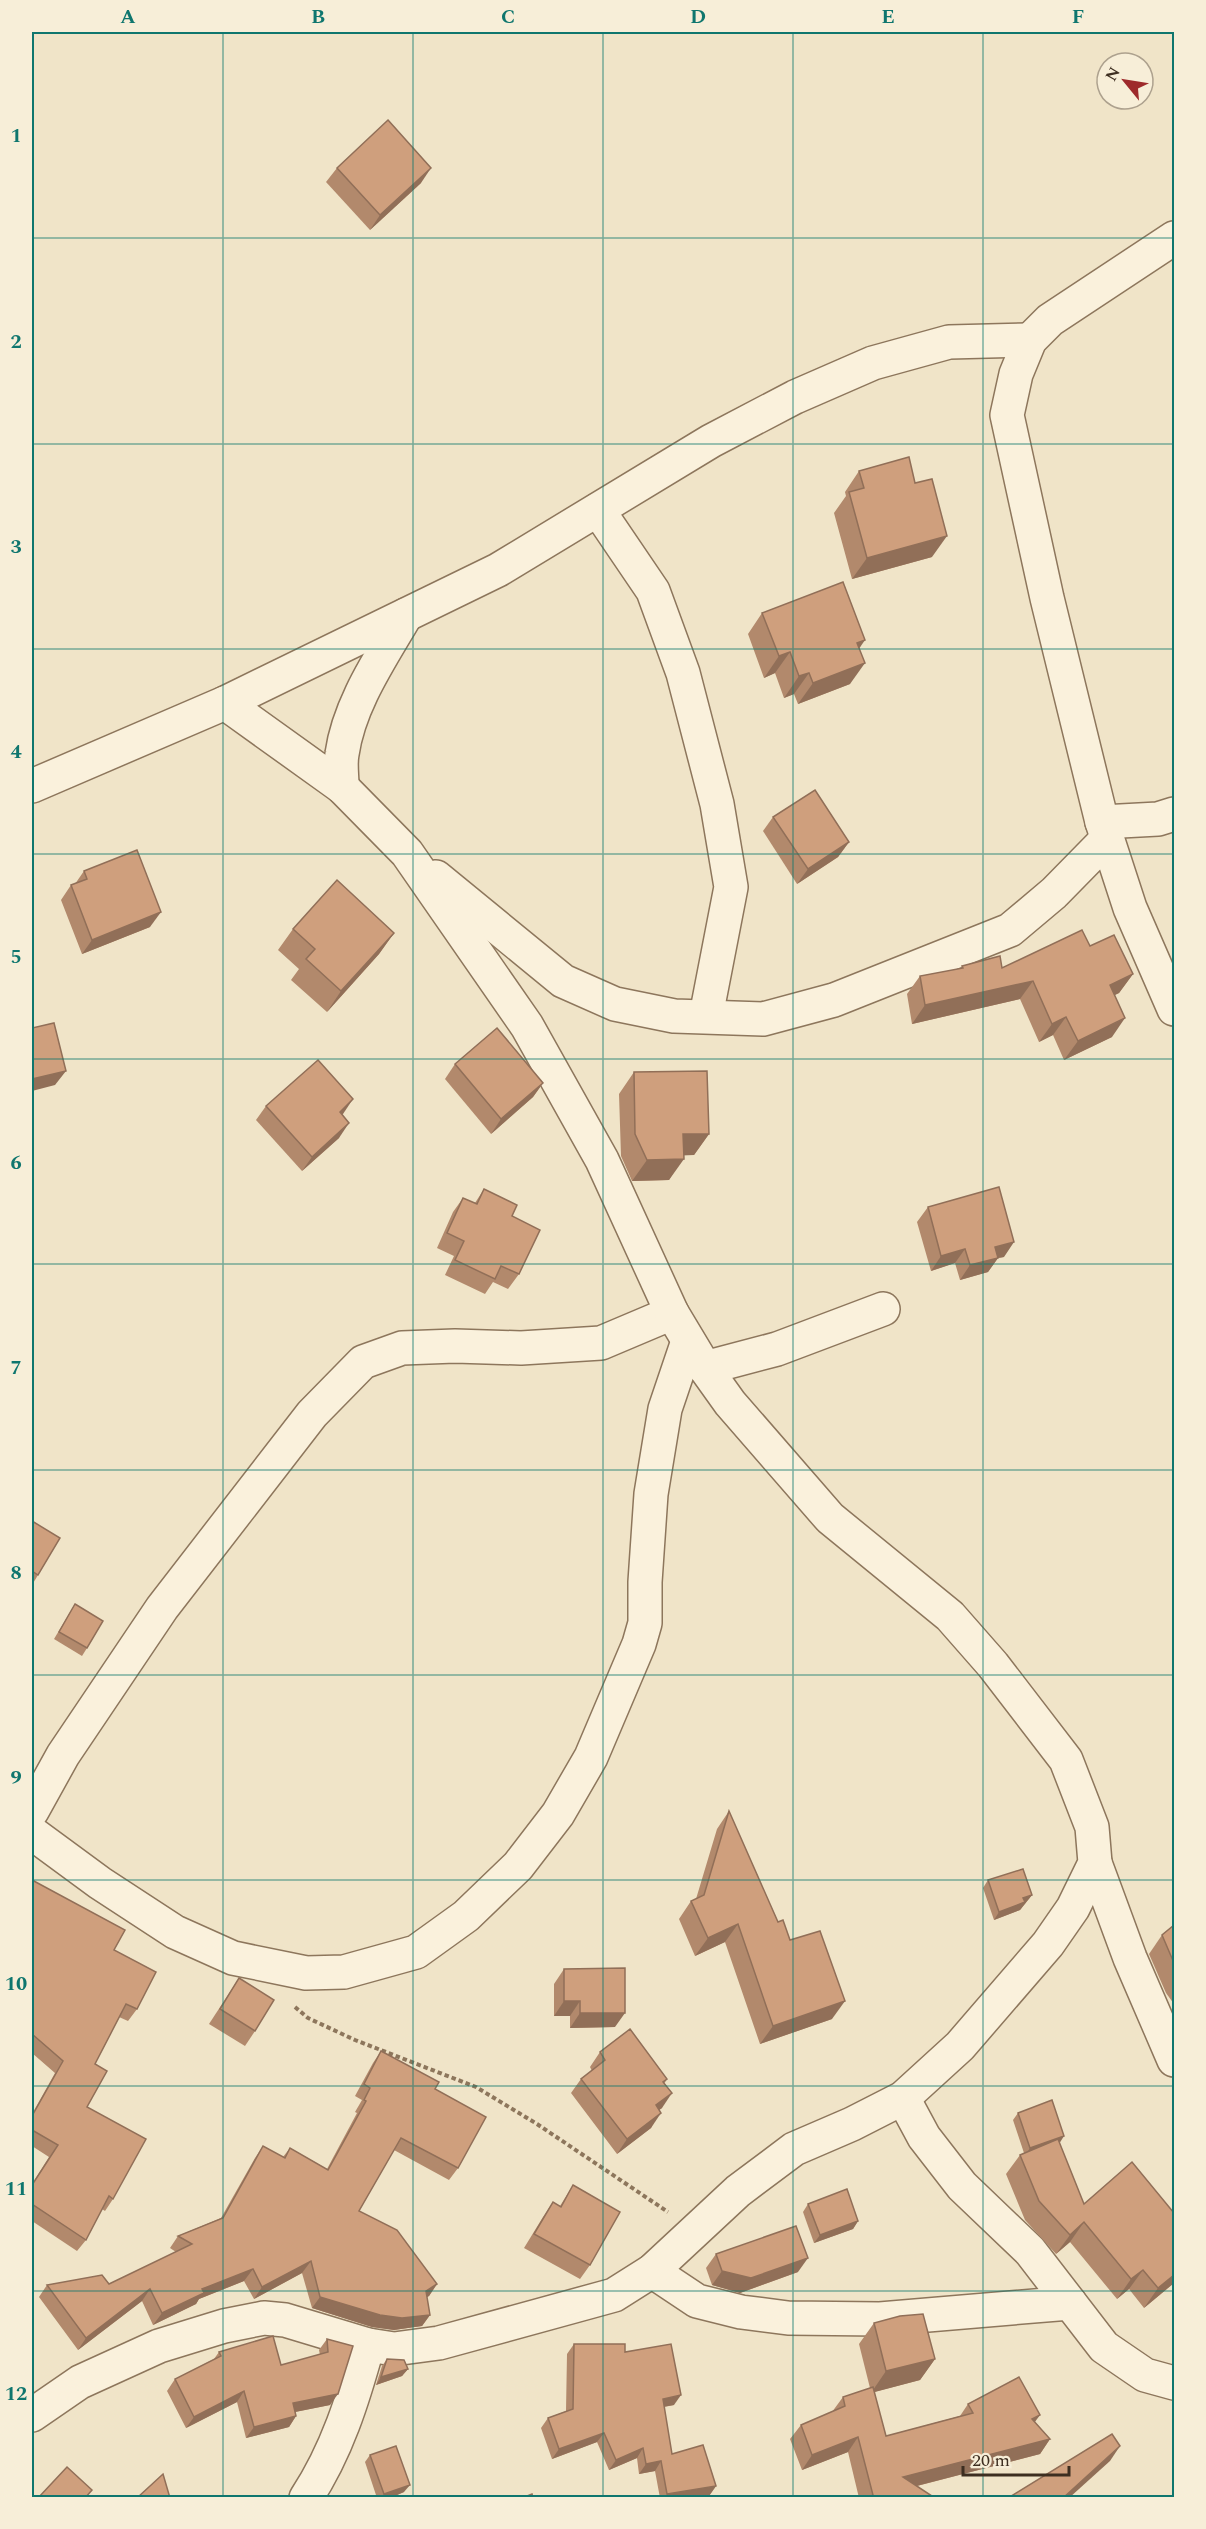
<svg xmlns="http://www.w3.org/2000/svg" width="1206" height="2529" viewBox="0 0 1206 2529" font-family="Spectral,serif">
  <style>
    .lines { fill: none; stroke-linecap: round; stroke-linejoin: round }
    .minor-casing { stroke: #8d765c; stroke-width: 36 }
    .path { stroke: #8d765c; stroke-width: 4; stroke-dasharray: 4.5 3; stroke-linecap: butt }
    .minor { stroke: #faf1dc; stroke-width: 33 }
    .wall { fill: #b2896c }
    .shaded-wall { fill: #916f58 }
    .building { fill: #cf9f7d; stroke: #916f58; stroke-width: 1.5 }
    .grid { fill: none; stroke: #0f766e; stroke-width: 1.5; stroke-opacity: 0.55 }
    .neatline { fill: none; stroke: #0f766e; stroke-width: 2 }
    .grid-label { font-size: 20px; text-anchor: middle; font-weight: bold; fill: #0f766e }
  </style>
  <rect width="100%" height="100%" fill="#f0e4c8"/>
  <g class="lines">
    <g class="minor-casing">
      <g id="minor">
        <polyline points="1174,238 1050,320 1030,340 1016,374 1007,415 1047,598 1102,822 1130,908 1174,1009"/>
        <polyline points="598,510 653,591 683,673 717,804 731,887 706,1016"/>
        <polyline points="32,786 225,703 498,570 711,441 795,397 873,363 949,342 1030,340"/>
        <path d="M342,787c0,-11 -2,-23 0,-33 7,-50 39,-96 64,-139"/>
        <polyline points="1102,822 1158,819 1174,814"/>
        <polyline points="436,877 563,981 615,1004 674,1016 763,1019 834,1000 1010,930 1054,893 1107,839"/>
        <polyline points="705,1368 777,1349 883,1309"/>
        <polyline points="32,1811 63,1755 162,1608 312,1414 363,1362 402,1348 455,1346 521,1348 601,1343 672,1313"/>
        <polyline points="32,1833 100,1883 175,1932 233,1958 306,1973 344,1972 416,1952 466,1916 518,1866 558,1814 591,1757 639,1644 645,1623 645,1582 651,1494 665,1409 688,1341"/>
        <polyline points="1095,1863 1130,1958 1174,2060"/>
        <polyline points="903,2098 924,2137 962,2186 1030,2251 1104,2347 1145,2375 1174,2383"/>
        <polyline points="652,2271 697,2301 741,2312 788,2318 880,2319 1070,2303"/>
        <polyline points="32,2415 80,2382 159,2346 224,2326 264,2318 285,2320 368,2345 394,2349 439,2343 614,2295 652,2271 738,2191 794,2149 852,2124 903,2098 960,2046 1048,1944 1073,1908 1095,1863 1092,1827 1066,1760 993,1665 950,1616 830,1518 730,1403 705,1368 672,1313 602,1160 527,1026 407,853 342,787 225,703"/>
        <path d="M306,2498c31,-47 47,-99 62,-153"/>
      </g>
    </g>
    <polyline class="path" points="295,2007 308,2018 355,2040 476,2087 537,2124 668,2212"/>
    <use href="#minor" class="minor"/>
  </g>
  <g class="wall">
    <polygon points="337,168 421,183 370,230 326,182"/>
    <polygon points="859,471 932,557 852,579 834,513 846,496 845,492"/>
    <polygon points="762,613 859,649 850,684 798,704 794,694 784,698 775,673 764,678 748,634"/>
    <polygon points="773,817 849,842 838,857 797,884 763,831"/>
    <polygon points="84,871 150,927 82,954 61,900 71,885 75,884"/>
    <polygon points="293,929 394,933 379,954 327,1012 291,980 299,969 278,950"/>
    <polygon points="1090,946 1133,974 1119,993 1115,995 1112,1037 1064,1060 1053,1035 1039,1042 1020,999 912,1024 907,994 920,976 961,969 962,966 1002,968"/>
    <polygon points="455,1064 543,1083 533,1097 491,1134 445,1079"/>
    <polygon points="634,1072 709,1134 694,1155 684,1155 669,1180 632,1181 621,1156 619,1094"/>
    <polygon points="266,1106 342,1115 339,1138 302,1171 256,1120"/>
    <polygon points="484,1189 512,1216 519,1274 508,1289 493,1282 485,1294 445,1275 454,1256 437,1248 453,1212 463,1198 475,1203"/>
    <polygon points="928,1207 1004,1257 998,1258 988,1272 960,1280 955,1263 931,1271 917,1222"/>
    <polygon points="32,1521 38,1575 32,1585"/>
    <polygon points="75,1604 87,1648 82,1656 54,1639"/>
    <polygon points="729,1811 778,1922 790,1940 832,2019 760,2044 725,1942 695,1956 679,1919 691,1901 696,1899 717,1829"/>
    <polygon points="32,1880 114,1950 137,2009 128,2021 119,2017 95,2064 87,2107 113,2199 105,2211 102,2209 86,2240 77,2251 32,2221 32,2184 49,2157 32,2146 32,2114 55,2073 32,2053"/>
    <polygon points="988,1880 1032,1895 1020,1910 994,1920 983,1888"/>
    <polygon points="1174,1925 1174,2004 1166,1993 1149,1954 1162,1935"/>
    <polygon points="564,1969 615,2027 570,2028 570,2016 554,2016 554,1984"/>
    <polygon points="239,1978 255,2031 245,2046 209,2024"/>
    <polygon points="381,2051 435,2089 458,2168 449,2180 394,2150 359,2211 437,2284 429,2296 427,2297 430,2315 422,2326 394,2330 372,2327 312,2308 302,2273 254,2299 244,2281 199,2299 196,2304 153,2325 142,2301 78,2350 39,2297 47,2285 109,2284 176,2252 170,2248 178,2236 221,2218 255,2158 263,2146 283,2157 290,2148 327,2169 357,2113 355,2112 362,2100 355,2096 373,2063"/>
    <polygon points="600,2052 667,2079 664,2084 662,2108 659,2110 651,2128 617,2154 571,2093 581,2079 592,2071 590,2067"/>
    <polygon points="1018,2113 1059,2143 1084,2204 1174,2213 1174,2283 1144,2308 1129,2289 1117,2299 1070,2242 1056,2254 1025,2220 1006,2174 1020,2155 1024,2153 1013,2120"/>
    <polygon points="573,2185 590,2265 580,2279 524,2248 543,2217 553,2202 560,2206"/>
    <polygon points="808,2204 858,2221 853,2229 814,2243 803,2212"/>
    <polygon points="716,2254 798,2272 740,2293 712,2285 706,2268"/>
    <polygon points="874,2323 935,2359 920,2380 874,2392 886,2436 960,2416 968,2404 1035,2422 1050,2439 1040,2454 917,2486 935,2498 859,2498 848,2452 802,2470 790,2439 801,2425 832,2412 843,2397 870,2388 859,2344"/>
    <polygon points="327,2339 353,2346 330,2405 295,2412 296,2416 289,2427 246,2438 237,2402 186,2428 167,2391 175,2379 214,2359 219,2352 281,2365 320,2355 319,2350"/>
    <polygon points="574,2344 625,2352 674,2405 664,2407 672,2454 716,2486 709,2496 697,2498 660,2498 655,2471 639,2474 637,2458 609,2470 597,2442 552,2459 541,2428 548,2418 566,2411 567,2354"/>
    <polygon points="387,2359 408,2369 402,2376 376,2385 382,2366"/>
    <polygon points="370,2455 404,2492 390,2498 377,2498 365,2462"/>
  </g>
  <g class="shaded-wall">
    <polygon points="431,168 421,183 370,230 380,215"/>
    <polygon points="947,536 932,557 852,579 867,558"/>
    <polygon points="865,640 850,662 857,643"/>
    <polygon points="790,652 775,673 764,678 779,656"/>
    <polygon points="865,663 850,684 798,704 813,683"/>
    <polygon points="809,673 794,694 784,698 799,676"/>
    <polygon points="849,842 838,857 797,884 808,869"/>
    <polygon points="161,912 150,927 82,954 92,940"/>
    <polygon points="394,933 379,954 327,1012 341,991"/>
    <polygon points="1133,974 1119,993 1097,1003 1110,985"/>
    <polygon points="1033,981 1020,999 912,1024 925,1005"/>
    <polygon points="1066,1017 1053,1035 1039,1042 1052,1024"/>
    <polygon points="1125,1018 1112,1037 1064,1060 1078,1041"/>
    <polygon points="66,1071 55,1085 32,1091 32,1079"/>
    <polygon points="543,1083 533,1097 491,1134 501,1119"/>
    <polygon points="353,1099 343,1114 329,1127 340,1112"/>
    <polygon points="349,1123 339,1138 302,1171 312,1157"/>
    <polygon points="683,1134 709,1134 694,1155 669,1156"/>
    <polygon points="684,1159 669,1180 632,1181 647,1160"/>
    <polygon points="1014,1242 1004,1257 998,1258 988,1272 960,1280 970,1265 995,1247"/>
    <polygon points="965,1249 955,1263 931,1271 941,1256"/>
    <polygon points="1032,1895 1020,1910 994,1920 999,1912 1023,1898"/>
    <polygon points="738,1924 725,1942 695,1956 708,1938"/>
    <polygon points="564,2001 580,2001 570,2016 554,2016"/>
    <polygon points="845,2001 832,2019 760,2044 773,2026"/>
    <polygon points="580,2013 625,2013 615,2027 570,2028"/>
    <polygon points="672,2093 662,2108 645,2120 656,2105"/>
    <polygon points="661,2113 651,2128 617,2154 627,2139"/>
    <polygon points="1064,2136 1059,2144 1025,2156 1030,2148"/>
    <polygon points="858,2221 853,2229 814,2243 820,2235"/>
    <polygon points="1084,2222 1070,2242 1056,2254 1070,2235"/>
    <polygon points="808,2258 798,2272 740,2293 712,2285 722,2271"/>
    <polygon points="311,2261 302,2273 254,2299 262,2287"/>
    <polygon points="253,2269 244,2281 199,2299 196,2304 153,2325 162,2313 202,2289"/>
    <polygon points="1143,2270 1129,2289 1117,2299 1131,2279"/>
    <polygon points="1174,2275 1174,2283 1144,2308 1158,2288"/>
    <polygon points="437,2284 429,2296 418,2302 426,2291"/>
    <polygon points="150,2289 142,2301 78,2350 86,2338"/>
    <polygon points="320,2297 430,2315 422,2326 394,2330 372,2327 312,2308"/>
    <polygon points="935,2359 920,2380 871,2393 886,2371"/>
    <polygon points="408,2369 402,2376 376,2385 381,2377"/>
    <polygon points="244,2391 237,2402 186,2428 194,2417"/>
    <polygon points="338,2394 330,2405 285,2414 293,2403"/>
    <polygon points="681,2395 674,2405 656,2408 663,2399"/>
    <polygon points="1040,2415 1029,2430 1032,2419"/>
    <polygon points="296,2416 289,2427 246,2438 254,2427"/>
    <polygon points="604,2433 597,2442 552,2459 559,2449"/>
    <polygon points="858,2437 848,2452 802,2470 812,2455"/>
    <polygon points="1050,2439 1040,2454 893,2492 903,2477"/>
    <polygon points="1120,2446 1110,2461 1069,2498 1063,2498"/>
    <polygon points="643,2448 637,2458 609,2470 616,2460"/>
    <polygon points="661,2461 655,2471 639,2474 646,2464"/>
    <polygon points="410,2485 404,2492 390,2498 382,2498 384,2494"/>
    <polygon points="716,2486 709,2496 697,2498 665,2498 667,2494"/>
  </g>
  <g class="building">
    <polygon points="388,120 431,168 380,215 337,168"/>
    <polygon points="909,457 915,483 932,479 947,536 867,558 849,492 864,488 859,471"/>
    <polygon points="843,582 865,640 857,643 865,663 813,683 809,673 799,676 790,652 779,656 762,613"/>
    <polygon points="815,790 849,842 808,869 773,817"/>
    <polygon points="137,850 161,912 92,940 71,885 87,879 84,871"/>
    <polygon points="337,880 394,933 341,991 306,959 315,949 293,929"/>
    <polygon points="1082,930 1090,946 1114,935 1133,974 1110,985 1125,1018 1078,1041 1066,1017 1052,1024 1033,981 925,1005 920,976 963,968 962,966 1000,956 1002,968"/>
    <polygon points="54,1023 66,1071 32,1079 32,1028"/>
    <polygon points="497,1028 543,1083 501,1119 455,1064"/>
    <polygon points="318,1060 353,1099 340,1112 349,1123 312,1157 266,1106"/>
    <polygon points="707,1071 709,1134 683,1134 684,1159 647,1160 635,1134 634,1072"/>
    <polygon points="999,1187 1014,1242 995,1247 998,1258 970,1265 965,1249 941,1256 928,1207"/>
    <polygon points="484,1189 517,1205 512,1216 540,1230 519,1274 501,1266 495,1279 455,1260 464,1241 447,1233 463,1198 477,1204"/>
    <polygon points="32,1521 60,1538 38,1575 32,1571"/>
    <polygon points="75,1604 103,1621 87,1648 59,1632"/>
    <polygon points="729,1811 778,1922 783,1920 790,1940 820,1931 845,2001 773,2026 738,1924 708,1938 691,1901 704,1895"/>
    <polygon points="1023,1869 1032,1895 1023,1898 1025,1902 999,1912 988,1880"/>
    <polygon points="32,1880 125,1930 114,1950 156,1972 137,2009 126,2004 95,2064 107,2071 87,2107 146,2139 113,2199 109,2196 86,2240 32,2204 32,2185 58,2145 32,2130 32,2116 63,2061 32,2034"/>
    <polygon points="1174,1925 1174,1963 1162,1935"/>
    <polygon points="625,1968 625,2013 580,2013 580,2001 564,2001 564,1969"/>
    <polygon points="239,1978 274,2000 255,2031 220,2009"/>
    <polygon points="630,2029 667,2079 663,2082 672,2093 656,2105 661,2113 627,2139 581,2079 605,2060 600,2052"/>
    <polygon points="381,2051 439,2082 435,2089 486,2117 458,2168 401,2138 359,2211 397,2230 437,2284 426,2291 430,2315 402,2318 380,2315 320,2297 311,2261 262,2287 253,2269 202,2289 204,2293 162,2313 150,2289 86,2338 47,2285 102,2275 109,2284 192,2244 178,2236 223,2218 263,2146 285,2158 290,2148 328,2170 366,2101 364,2100 370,2088 364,2084"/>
    <polygon points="1052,2100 1064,2136 1030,2148 1018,2113"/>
    <polygon points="1058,2139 1084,2204 1132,2162 1174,2213 1174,2275 1158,2288 1143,2270 1131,2279 1084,2222 1070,2235 1039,2201 1020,2155"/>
    <polygon points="573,2185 620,2212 590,2265 534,2234 553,2202 561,2207"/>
    <polygon points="847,2189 858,2221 820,2235 808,2204"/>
    <polygon points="796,2226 808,2258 751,2278 722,2271 716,2254"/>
    <polygon points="923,2314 935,2359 886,2371 874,2323 900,2316"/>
    <polygon points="273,2336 281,2365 328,2352 327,2339 353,2346 338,2394 293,2403 296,2416 254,2427 244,2391 194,2417 175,2379 221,2356 219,2352"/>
    <polygon points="574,2344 625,2344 625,2352 671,2344 681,2395 663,2399 672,2454 703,2445 716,2486 667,2494 661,2461 646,2464 643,2448 616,2460 604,2433 559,2449 548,2418 573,2409"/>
    <polygon points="387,2359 404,2360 408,2369 381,2377"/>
    <polygon points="1019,2377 1040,2415 1032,2419 1050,2439 903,2477 935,2498 867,2498 873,2495 858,2437 812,2455 801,2425 845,2406 843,2397 873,2387 886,2436 973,2413 968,2404"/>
    <polygon points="1112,2434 1120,2446 1063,2498 1008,2498"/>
    <polygon points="396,2446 410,2485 384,2494 370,2455"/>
    <polygon points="67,2467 92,2490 85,2498 38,2498"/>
    <polygon points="163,2474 170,2498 137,2498"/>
    <polygon points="532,2494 533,2498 522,2498"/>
  </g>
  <path class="grid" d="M223,32v2466M413,32v2466M603,32v2466M793,32v2466M983,32v2466M32,238h1142M32,444h1142M32,649h1142M32,854h1142M32,1059h1142M32,1264h1142M32,1470h1142M32,1675h1142M32,1880h1142M32,2086h1142M32,2291h1142"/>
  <rect width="1206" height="2529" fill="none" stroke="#f7eed8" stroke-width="66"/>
  <g transform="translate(1125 81) rotate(300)"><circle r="28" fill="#f7eed8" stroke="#ada18e" stroke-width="1.5"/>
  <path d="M0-4.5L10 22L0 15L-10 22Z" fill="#9e2a2b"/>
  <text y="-9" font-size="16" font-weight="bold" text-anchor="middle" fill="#3d2e20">N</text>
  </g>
  <path d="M963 2466v9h106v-9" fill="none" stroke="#3d2e20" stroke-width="3"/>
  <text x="972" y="2466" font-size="18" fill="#3d2e20" stroke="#f7eed8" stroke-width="4.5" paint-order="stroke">20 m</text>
  <rect x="33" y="33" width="1140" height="2463" class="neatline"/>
  <g class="grid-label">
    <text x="128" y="23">A</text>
    <text x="318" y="23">B</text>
    <text x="508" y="23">C</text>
    <text x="698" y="23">D</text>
    <text x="888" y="23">E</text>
    <text x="1078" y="23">F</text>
    <text x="16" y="142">1</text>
    <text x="16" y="348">2</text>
    <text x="16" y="553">3</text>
    <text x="16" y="758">4</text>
    <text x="16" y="963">5</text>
    <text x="16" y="1169">6</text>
    <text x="16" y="1374">7</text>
    <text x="16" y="1579">8</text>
    <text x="16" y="1784">9</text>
    <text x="16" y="1990">10</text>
    <text x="16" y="2195">11</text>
    <text x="16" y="2400">12</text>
  </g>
</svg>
